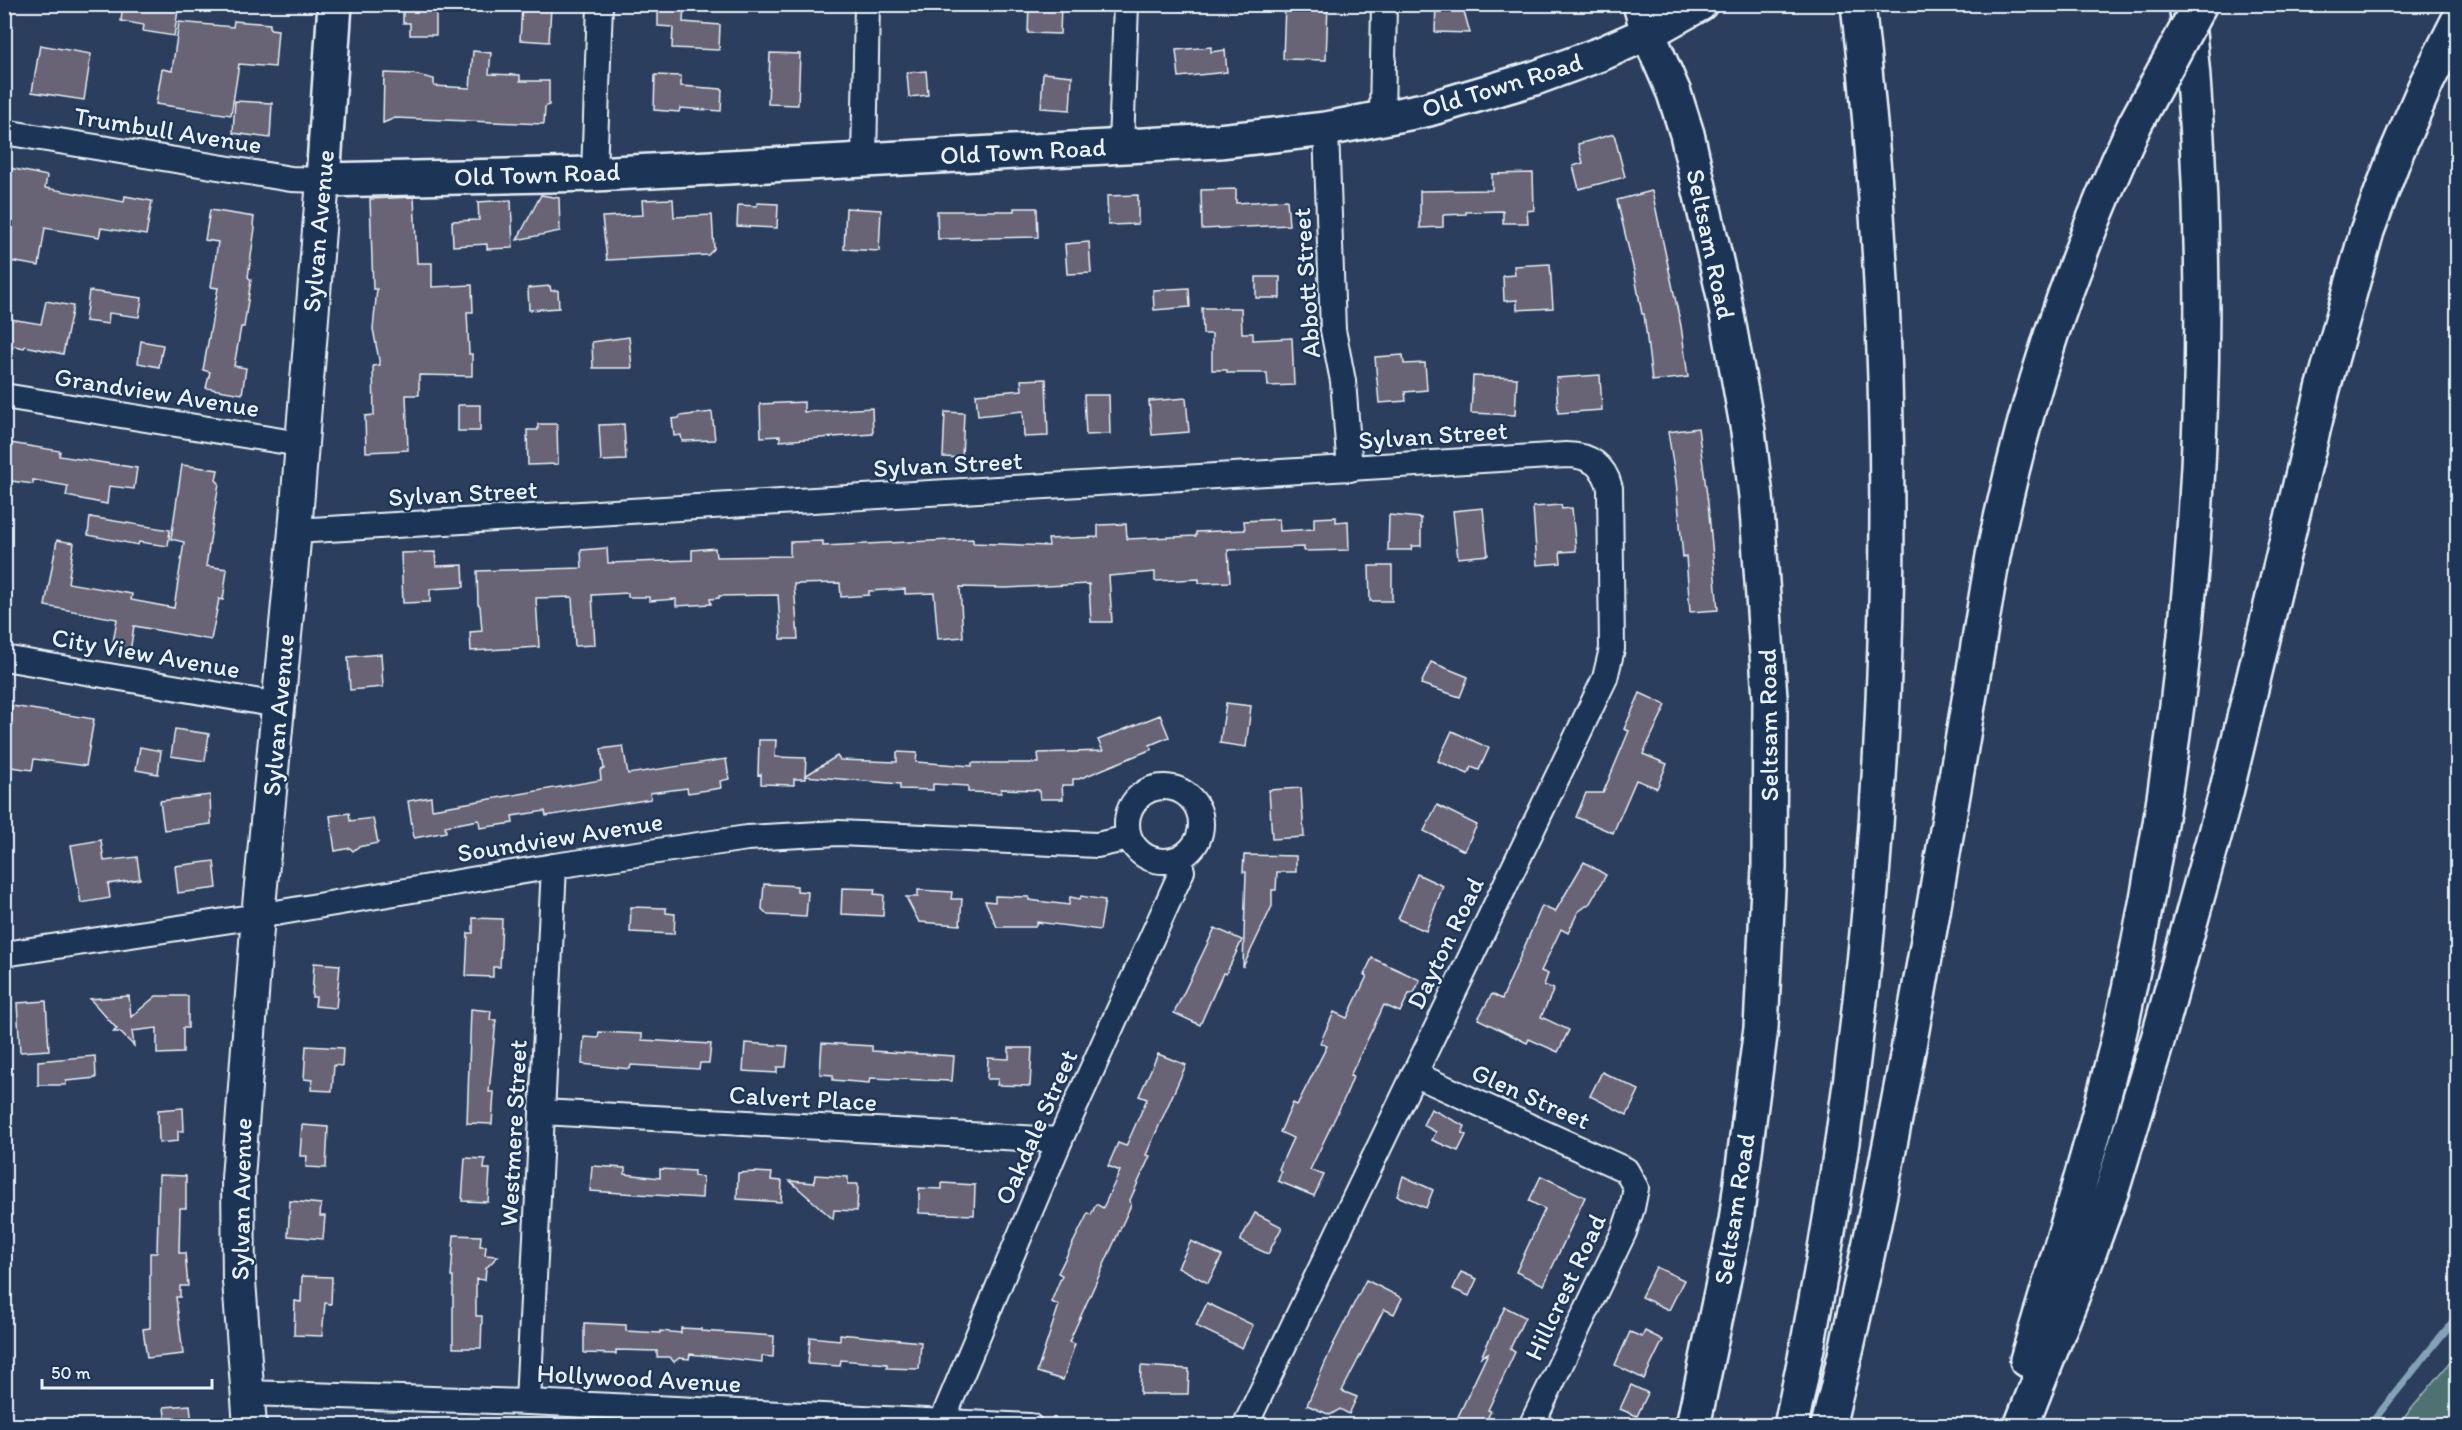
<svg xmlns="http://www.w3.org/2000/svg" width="2462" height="1430" viewBox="0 0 2462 1430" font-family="Itim,sans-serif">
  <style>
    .green { fill: #4f7171; stroke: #9cb1b4; stroke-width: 1.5 }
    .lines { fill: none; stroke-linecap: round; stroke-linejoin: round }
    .stream { stroke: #85a1b7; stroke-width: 7 }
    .building { fill: #686474; stroke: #e8f1f8; stroke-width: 1.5 }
    .minor-casing { stroke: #e8f1f8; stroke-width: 28 }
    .tertiary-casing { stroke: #e8f1f8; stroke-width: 36 }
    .secondary-casing { stroke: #e8f1f8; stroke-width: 38 }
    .motorway-casing { stroke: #e8f1f8; stroke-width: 38 }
    .minor { stroke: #1d3557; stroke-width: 24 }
    .tertiary { stroke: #1d3557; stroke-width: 32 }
    .secondary { stroke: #1d3557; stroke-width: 33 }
    .motorway { stroke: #1d3557; stroke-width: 33 }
    .motorway-bridge-casing { stroke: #e8f1f8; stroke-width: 38; stroke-linecap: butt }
    .motorway-bridge { stroke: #1d3557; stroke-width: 33 }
    .labels { text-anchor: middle; stroke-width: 4.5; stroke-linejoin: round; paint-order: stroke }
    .street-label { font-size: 26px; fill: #e8f1f8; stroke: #1d3557 }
  </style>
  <rect width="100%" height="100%" fill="#2c3e5d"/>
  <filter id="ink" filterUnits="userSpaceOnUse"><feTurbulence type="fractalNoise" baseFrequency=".0167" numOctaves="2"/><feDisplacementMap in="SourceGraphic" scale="12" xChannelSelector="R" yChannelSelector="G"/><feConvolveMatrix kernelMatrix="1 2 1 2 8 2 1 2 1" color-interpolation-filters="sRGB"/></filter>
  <g filter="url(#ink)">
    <polygon class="green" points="2457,1354 2457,1425 2398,1425"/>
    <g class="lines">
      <polyline class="stream" points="2369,1426 2458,1315"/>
    </g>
    <g class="building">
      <polygon points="123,4 179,4 174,36 143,31 144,25 121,21"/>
      <polygon points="403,4 436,4 436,35 410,35 410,23 403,23"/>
      <polygon points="658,4 684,4 683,22 720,25 719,50 672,48 673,27 658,26"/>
      <polygon points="1029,4 1061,4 1060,34 1028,33"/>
      <polygon points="1285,4 1328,4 1326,60 1283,59"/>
      <polygon points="1436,4 1462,4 1470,33 1435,32"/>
      <polygon points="522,6 551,7 549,42 520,40"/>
      <polygon points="234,21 270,24 270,29 278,30 275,67 239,64 231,115 156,104 162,69 172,71 179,22 233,27"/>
      <polygon points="40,45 91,54 84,100 32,92"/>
      <polygon points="1211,47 1211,52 1225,50 1227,72 1179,77 1176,50"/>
      <polygon points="473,51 491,53 489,74 520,75 520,81 549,81 549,105 545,107 544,124 395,118 383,123 384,73 413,74 434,79 434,86 470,88"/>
      <polygon points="770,53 800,54 798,105 768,104"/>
      <polygon points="926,71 928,95 909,97 907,73"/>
      <polygon points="1043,73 1072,76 1070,110 1041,108"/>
      <polygon points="655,75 681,76 681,86 722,89 721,111 680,108 679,112 654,110"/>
      <polygon points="235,101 272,103 270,138 233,133"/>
      <polygon points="1614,134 1625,177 1579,189 1573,166 1583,163 1578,144"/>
      <polygon points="10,168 47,176 45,188 124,202 125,196 152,201 146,235 101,228 99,237 45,228 39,266 4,260 4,195"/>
      <polygon points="1533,173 1534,210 1527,211 1528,223 1503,223 1503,211 1466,212 1466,214 1443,215 1443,227 1420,228 1420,191 1492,190 1492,174"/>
      <polygon points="1236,189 1236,203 1287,200 1289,225 1202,229 1201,190"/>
      <polygon points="1652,191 1681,326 1688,377 1652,381 1644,314 1642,314 1634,271 1617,200"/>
      <polygon points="541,195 559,198 560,231 517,240"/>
      <polygon points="1138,195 1138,224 1108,225 1107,196"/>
      <polygon points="414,197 417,263 432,263 432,287 472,285 473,312 467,312 469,354 472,354 472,376 419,375 419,395 406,395 408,450 366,452 365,416 374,415 373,366 380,365 373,329 377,289 373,289 370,199"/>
      <polygon points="673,199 674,217 712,215 714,249 708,255 607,260 602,217 643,215 642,200"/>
      <polygon points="511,200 513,248 487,249 487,244 453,246 452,221 479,220 478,202"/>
      <polygon points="757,203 778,204 777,228 737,226 738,205 757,206"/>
      <polygon points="846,208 881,210 879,251 844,249"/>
      <polygon points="1014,208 1037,208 1038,237 938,239 937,211 1014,211"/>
      <polygon points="210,210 254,217 253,225 255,228 248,277 251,280 244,327 241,327 234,366 246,368 242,394 206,388 210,372 203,370 218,288 211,287 218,242 205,240"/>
      <polygon points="1089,242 1091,273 1067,274 1065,244"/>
      <polygon points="1550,264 1553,308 1517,310 1517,300 1504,301 1503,276 1515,275 1514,266"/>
      <rect x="1256" y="277" width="24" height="21"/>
      <polygon points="550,286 551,291 558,290 559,308 529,310 528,288"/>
      <polygon points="1189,288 1190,307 1154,310 1153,290"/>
      <polygon points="89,291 142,298 139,317 109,313 108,324 85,321"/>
      <polygon points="46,301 73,306 63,354 25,346 24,348 15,346 4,351 4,318 41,324"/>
      <polygon points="1202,308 1241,308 1242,333 1253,333 1253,340 1292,338 1294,385 1268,386 1267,373 1227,373 1227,370 1212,370 1212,334 1203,334"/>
      <polygon points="629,337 632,368 593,368 592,342"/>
      <polygon points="141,341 163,345 159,367 138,363"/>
      <polygon points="1403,355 1404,364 1425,363 1427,390 1405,392 1406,401 1379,403 1375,357"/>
      <polygon points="1600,375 1602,410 1558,413 1556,378"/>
      <polygon points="1473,376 1517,378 1515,415 1471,413"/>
      <polygon points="1046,379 1048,436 1024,437 1023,411 978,416 976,394 1022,390 1021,380"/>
      <polygon points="1084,395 1109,395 1110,434 1086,435"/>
      <polygon points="1186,398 1189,432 1152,435 1149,401"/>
      <polygon points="804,402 804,412 872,408 873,434 780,441 780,436 761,437 760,404"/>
      <rect x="458" y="405" width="22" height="26"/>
      <polygon points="712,412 715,440 682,441 681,435 674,436 672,419 679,418 680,416"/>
      <polygon points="945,412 964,413 962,458 943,457"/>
      <polygon points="538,424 557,424 558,464 528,465 527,430 538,430"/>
      <polygon points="624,424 626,460 601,461 599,425"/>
      <polygon points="1698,428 1708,503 1718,610 1690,612 1686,556 1683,557 1676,481 1668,432"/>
      <polygon points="4,442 60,451 59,456 137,468 134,489 109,486 107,504 66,496 68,486 33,480 33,484 4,480"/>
      <polygon points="182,465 218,470 216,480 219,483 206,566 227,569 223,600 219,599 211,640 134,626 130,652 112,649 117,619 45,606 57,540 74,543 68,583 132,594 131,600 174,608 184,542 171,539"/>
      <polygon points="1561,505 1562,509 1572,508 1576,551 1560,552 1561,563 1537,565 1533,507"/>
      <polygon points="1483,508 1488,555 1458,558 1453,511"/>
      <polygon points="1389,515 1421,518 1421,546 1412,546 1411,550 1388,550"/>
      <polygon points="90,517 170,530 168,546 139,542 138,545 88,535"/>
      <polygon points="1336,517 1336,522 1348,521 1349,550 1304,551 1304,547 1228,550 1230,582 1199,583 1199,579 1155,581 1155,572 1109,576 1112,622 1091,622 1089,584 1006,588 960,587 963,637 938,639 934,593 905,594 905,589 869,591 869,595 841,597 840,583 794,584 798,639 781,639 778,595 719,596 719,598 710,599 711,604 676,606 676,599 649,601 649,597 628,597 628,593 592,595 595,645 575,646 572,597 536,598 539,647 471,651 470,632 482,631 480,606 478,604 477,571 582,568 581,550 607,548 608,563 692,560 692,550 715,548 716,557 790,556 790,542 823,541 823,546 973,539 973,543 1049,546 1048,539 1098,537 1098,525 1126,524 1127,539 1196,536 1196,532 1245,530 1244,521 1279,519 1280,531 1314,529 1314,518"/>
      <polygon points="435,552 436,566 463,565 464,587 430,589 430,602 403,603 401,553"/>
      <polygon points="1369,566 1392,566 1392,601 1370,601"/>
      <polygon points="381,654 383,687 350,690 348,657"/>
      <polygon points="1431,662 1468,677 1460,697 1421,684"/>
      <polygon points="1640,693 1666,705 1643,754 1667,764 1657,788 1636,780 1613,833 1576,817 1586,793 1603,793 1629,731 1624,729"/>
      <polygon points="1226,703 1251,706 1246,747 1220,743"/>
      <polygon points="12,706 94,719 86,766 34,759 32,770 4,766 4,748"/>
      <polygon points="1160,715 1169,737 1150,745 1152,749 1079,779 1073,779 1073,785 1062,785 1063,799 1040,799 1039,790 1001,789 1001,793 968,792 968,786 933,784 933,790 900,789 900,784 805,776 805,779 794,779 794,785 761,784 761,774 758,775 759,740 776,740 775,757 806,758 805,776 837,756 840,760 897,762 897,752 917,753 916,762 972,766 972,763 1039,763 1038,753 1103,751 1098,740"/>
      <polygon points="175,729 209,734 205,761 171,756"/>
      <polygon points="1452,731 1489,748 1479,770 1471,767 1468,774 1438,761"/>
      <polygon points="623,746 628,774 726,759 729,779 720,781 721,788 688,793 687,788 650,793 651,799 639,801 546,816 545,811 512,816 513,823 480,828 479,820 445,826 446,832 414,838 408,801 431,797 432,809 601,780 600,770 604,769 601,749"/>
      <polygon points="140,747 161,751 158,774 136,770"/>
      <polygon points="1301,788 1304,837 1272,839 1269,790"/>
      <polygon points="210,795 211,824 164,830 160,801"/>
      <polygon points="1437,805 1477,825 1464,851 1424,831"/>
      <polygon points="349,813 350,821 373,818 378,843 358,847 353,851 350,848 335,851 330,816"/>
      <polygon points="101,840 104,861 137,857 140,879 108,884 110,898 81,903 71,845"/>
      <polygon points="1244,855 1296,856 1296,872 1277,872 1276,890 1272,890 1272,906 1243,967 1246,872 1243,872"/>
      <polygon points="214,861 217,888 178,893 175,866"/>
      <polygon points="1584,862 1606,875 1590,903 1578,912 1568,933 1561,929 1541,971 1548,974 1544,985 1554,989 1541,1017 1569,1030 1558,1052 1529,1039 1527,1043 1478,1019 1492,994 1502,999 1542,906 1555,912"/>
      <polygon points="1417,874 1443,886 1426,931 1398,919"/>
      <polygon points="764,884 797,886 797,891 808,892 806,917 768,915 762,909"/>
      <polygon points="842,888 875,889 874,894 884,895 883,916 841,914"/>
      <polygon points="918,890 952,892 951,899 962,899 960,925 919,922 906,897 918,897"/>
      <polygon points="995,896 1029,897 1029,900 1069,905 1070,897 1080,899 1081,896 1105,900 1100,930 1037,922 1035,927 997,927 985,901 995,902"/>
      <polygon points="631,907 666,908 666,913 675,914 674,934 630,932"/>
      <polygon points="473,918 502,919 500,967 493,967 493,977 466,976 468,933 473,933"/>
      <polygon points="1215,928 1242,940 1226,974 1223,973 1200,1025 1174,1013"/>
      <polygon points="1372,958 1420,980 1414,993 1409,994 1400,1012 1384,1005 1350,1076 1353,1077 1345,1097 1310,1170 1324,1175 1314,1196 1278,1181 1281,1172 1279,1169 1293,1138 1280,1132 1293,1103 1297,1105 1327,1046 1320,1043 1334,1012 1347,1018 1367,976 1364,975"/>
      <polygon points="314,963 340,965 336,1008 315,1006 316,997 312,997"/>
      <polygon points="129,996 131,1017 156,996 188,996 188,1028 183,1028 183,1053 157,1054 157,1028 132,1031 134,1046 120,1032 113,1032 117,1029 90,999"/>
      <polygon points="46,1001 49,1050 20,1052 17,1003"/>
      <polygon points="471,1009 491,1011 490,1020 496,1020 489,1092 494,1092 492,1124 467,1123"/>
      <polygon points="599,1032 642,1034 642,1040 711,1044 709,1063 700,1063 699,1069 631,1065 630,1069 582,1064 584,1037 598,1038"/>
      <polygon points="745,1043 788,1046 786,1067 777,1067 777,1073 743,1071"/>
      <polygon points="822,1043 872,1046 872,1051 954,1056 952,1081 870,1078 869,1083 833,1080 833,1075 820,1074"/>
      <polygon points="306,1046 343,1048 342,1066 334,1065 332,1091 311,1090 312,1080 304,1079"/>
      <polygon points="1009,1048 1032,1048 1030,1086 997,1085 998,1079 987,1079 988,1058 1009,1059"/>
      <polygon points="1158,1054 1186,1065 1146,1155 1150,1156 1130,1200 1131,1205 1069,1342 1075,1344 1063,1380 1037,1372 1059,1305 1051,1302 1062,1275 1058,1273 1088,1213 1091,1215 1096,1204 1103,1208 1120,1171 1108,1166 1118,1143 1126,1146 1147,1099 1139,1096"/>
      <polygon points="95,1056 96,1078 66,1081 66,1085 38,1085 38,1061"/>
      <polygon points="1602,1072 1639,1090 1627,1115 1590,1096"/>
      <polygon points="183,1108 184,1131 178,1131 178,1141 159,1143 158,1110"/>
      <polygon points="1431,1109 1465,1126 1462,1133 1466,1135 1458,1151 1432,1140 1436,1132 1423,1125"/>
      <polygon points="302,1125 328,1127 326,1168 306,1167 307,1156 300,1156"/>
      <polygon points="465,1158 485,1159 484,1169 490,1169 488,1202 462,1201"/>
      <polygon points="592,1166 625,1168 625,1174 660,1178 660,1169 694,1171 694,1176 703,1177 702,1198 590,1191"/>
      <polygon points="755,1172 772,1173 771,1180 782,1181 781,1202 737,1199 738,1173"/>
      <polygon points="159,1175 186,1176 186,1208 180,1208 179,1253 185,1253 188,1286 180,1286 180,1297 176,1297 183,1354 147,1358 143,1329 150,1328 150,1253 157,1253"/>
      <polygon points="815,1175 848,1177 848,1184 858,1184 857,1211 834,1210 833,1219 790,1181 814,1183"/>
      <polygon points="1403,1176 1433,1190 1426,1208 1397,1196"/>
      <polygon points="1541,1176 1585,1197 1544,1285 1516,1272 1545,1209 1529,1201"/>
      <polygon points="942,1183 975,1185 974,1215 919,1213 919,1188 942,1189"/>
      <polygon points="290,1201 321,1204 320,1216 325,1216 323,1239 288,1236"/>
      <polygon points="1255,1213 1282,1227 1268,1254 1240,1241"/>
      <polygon points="454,1235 481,1236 480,1246 486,1246 485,1255 498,1256 486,1268 485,1280 476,1279 476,1316 482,1316 481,1348 453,1348 453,1277 451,1277"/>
      <polygon points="1191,1241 1222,1256 1208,1283 1178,1267"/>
      <polygon points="1656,1267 1684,1280 1669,1310 1641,1297"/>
      <polygon points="1461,1272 1477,1279 1469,1296 1453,1289"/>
      <polygon points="302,1276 332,1277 331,1304 325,1303 322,1336 294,1335 295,1301 301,1302"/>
      <polygon points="1366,1280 1402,1298 1394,1314 1384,1309 1342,1391 1357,1397 1349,1414 1340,1409 1330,1415 1307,1405 1332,1347"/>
      <polygon points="1207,1303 1253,1325 1242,1348 1196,1326"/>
      <polygon points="1505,1307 1525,1317 1510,1349 1515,1352 1488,1410 1491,1411 1484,1425 1454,1425 1488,1353 1481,1357"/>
      <polygon points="584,1323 626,1325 626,1331 660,1333 660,1331 681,1333 681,1328 701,1329 701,1331 774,1336 773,1357 762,1356 762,1362 690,1354 689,1359 679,1358 674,1362 670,1357 657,1357 657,1351 616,1350 616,1354 584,1353"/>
      <polygon points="1645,1331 1663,1340 1644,1379 1615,1365 1630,1332 1642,1337"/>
      <polygon points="840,1334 921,1342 919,1369 887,1368 887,1364 841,1360 840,1366 808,1364 810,1337 840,1340"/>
      <polygon points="1141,1366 1189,1369 1188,1394 1140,1394"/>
      <polygon points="1631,1385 1648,1393 1637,1416 1620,1409"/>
      <polygon points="190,1405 192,1425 166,1425 164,1407"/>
    </g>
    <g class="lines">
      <g class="minor-casing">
        <g id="minor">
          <polyline points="1382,119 1384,4"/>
          <polyline points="1326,129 1333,330 1343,381 1350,469"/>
          <polyline points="4,132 291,179 323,180"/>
          <polyline points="1121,146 1126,4"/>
          <polyline points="864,160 867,4"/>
          <polyline points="594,174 600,4"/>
          <polyline points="4,396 300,444"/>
          <path d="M295,531l1271,-76c24,0 38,10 44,33l2,161 -7,29 -360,748"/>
          <polyline points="4,658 278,705"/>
          <circle cx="1164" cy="824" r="37"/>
          <polyline points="4,954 258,916 554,866 747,838 839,833 1097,845 1129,838"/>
          <polyline points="1414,1074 1626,1170 1636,1188 1632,1208 1624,1232 1531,1426"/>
          <polyline points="542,1112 1060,1140"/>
          <polyline points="246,1393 528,1402 1030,1426"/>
          <polyline points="528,1402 554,866"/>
          <polyline points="942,1421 1060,1140 1182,871 1178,859"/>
        </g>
      </g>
      <g class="tertiary-casing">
        <polyline id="tertiary" points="250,1426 239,1281 238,1178 258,916 295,531 323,180"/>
      </g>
      <g class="secondary-casing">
        <g id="secondary">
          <polyline points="335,4 323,180 594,174 864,160 1219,141 1326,129 1429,109 1535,78 1603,53 1648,33 1700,4"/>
          <polyline points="1648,33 1674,93 1687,134 1723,292 1748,431 1756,496 1770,697 1769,868 1761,1028 1736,1221 1693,1426"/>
        </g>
      </g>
      <g class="motorway-casing">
        <g id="motorway">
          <polyline points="1640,4 1648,33"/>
          <path d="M2027,1360c33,-112 69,-224 95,-338 74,-334 99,-671 65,-1012"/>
          <path d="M1791,1426c100,-465 121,-950 67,-1422"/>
          <path d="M1828,1426c71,-287 116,-579 165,-870 31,-154 76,-289 142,-432"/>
          <polyline points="2021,1426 2084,1267 2113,1187 2160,1032 2225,797 2323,389 2367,231 2395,156 2427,82 2458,21"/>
        </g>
      </g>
      <use href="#minor" class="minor"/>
      <use href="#tertiary" class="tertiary"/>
      <use href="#secondary" class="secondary"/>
      <use href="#motorway" class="motorway"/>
      <g class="motorway-bridge-casing">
        <polyline id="motorway-bridge" points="2135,124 2200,4"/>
      </g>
      <use href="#motorway-bridge" class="motorway-bridge"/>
    </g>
  </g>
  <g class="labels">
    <g class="street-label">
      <text transform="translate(1502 85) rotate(-17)" y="9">Old Town Road</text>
      <text transform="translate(168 130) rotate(9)" y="9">Trumbull Avenue</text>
      <text transform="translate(1023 151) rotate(-3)" y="9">Old Town Road</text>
      <text transform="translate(537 174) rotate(-2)" y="9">Old Town Road</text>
      <text transform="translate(318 231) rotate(-85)" y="9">Sylvan Avenue</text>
      <text transform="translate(1711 244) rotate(78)" y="9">Seltsam Road</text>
      <text transform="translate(1306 283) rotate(-94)" y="9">Abbott Street</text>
      <text transform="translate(157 392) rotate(9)" y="9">Grandview Avenue</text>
      <text transform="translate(1433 435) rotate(-4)" y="9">Sylvan Street</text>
      <text transform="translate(948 464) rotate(-3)" y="9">Sylvan Street</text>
      <text transform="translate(463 493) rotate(-3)" y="9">Sylvan Street</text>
      <text transform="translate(146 653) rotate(10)" y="9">City View Avenue</text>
      <text transform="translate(278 715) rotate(-85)" y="9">Sylvan Avenue</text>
      <text transform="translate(1768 725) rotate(-91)" y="9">Seltsam Road</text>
      <text transform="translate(560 837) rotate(-9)" y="9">Soundview Avenue</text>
      <text transform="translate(1445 943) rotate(-64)" y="9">Dayton Road</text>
      <text transform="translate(1531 1096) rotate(24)" y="9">Glen Street</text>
      <text transform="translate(803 1098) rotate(3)" y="9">Calvert Place</text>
      <text transform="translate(1036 1127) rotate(-66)" y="9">Oakdale Street</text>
      <text transform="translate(513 1133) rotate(-87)" y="9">Westmere Street</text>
      <text transform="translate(241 1199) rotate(-89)" y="9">Sylvan Avenue</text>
      <text transform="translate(1734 1209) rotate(-81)" y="9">Seltsam Road</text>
      <text transform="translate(1565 1287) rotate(-65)" y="9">Hillcrest Road</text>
      <text transform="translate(639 1378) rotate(3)" y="9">Hollywood Avenue</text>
    </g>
  </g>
  <rect width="2462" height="1430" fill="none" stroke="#1d3557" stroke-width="24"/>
  <rect x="12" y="12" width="2438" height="1406" fill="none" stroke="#e8f1f8" stroke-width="2" filter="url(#ink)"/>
  <path d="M42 1379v9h170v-9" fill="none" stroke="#e8f1f8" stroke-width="3"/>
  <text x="51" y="1379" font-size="18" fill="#e8f1f8" stroke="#1d3557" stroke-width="4.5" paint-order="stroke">50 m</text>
</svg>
